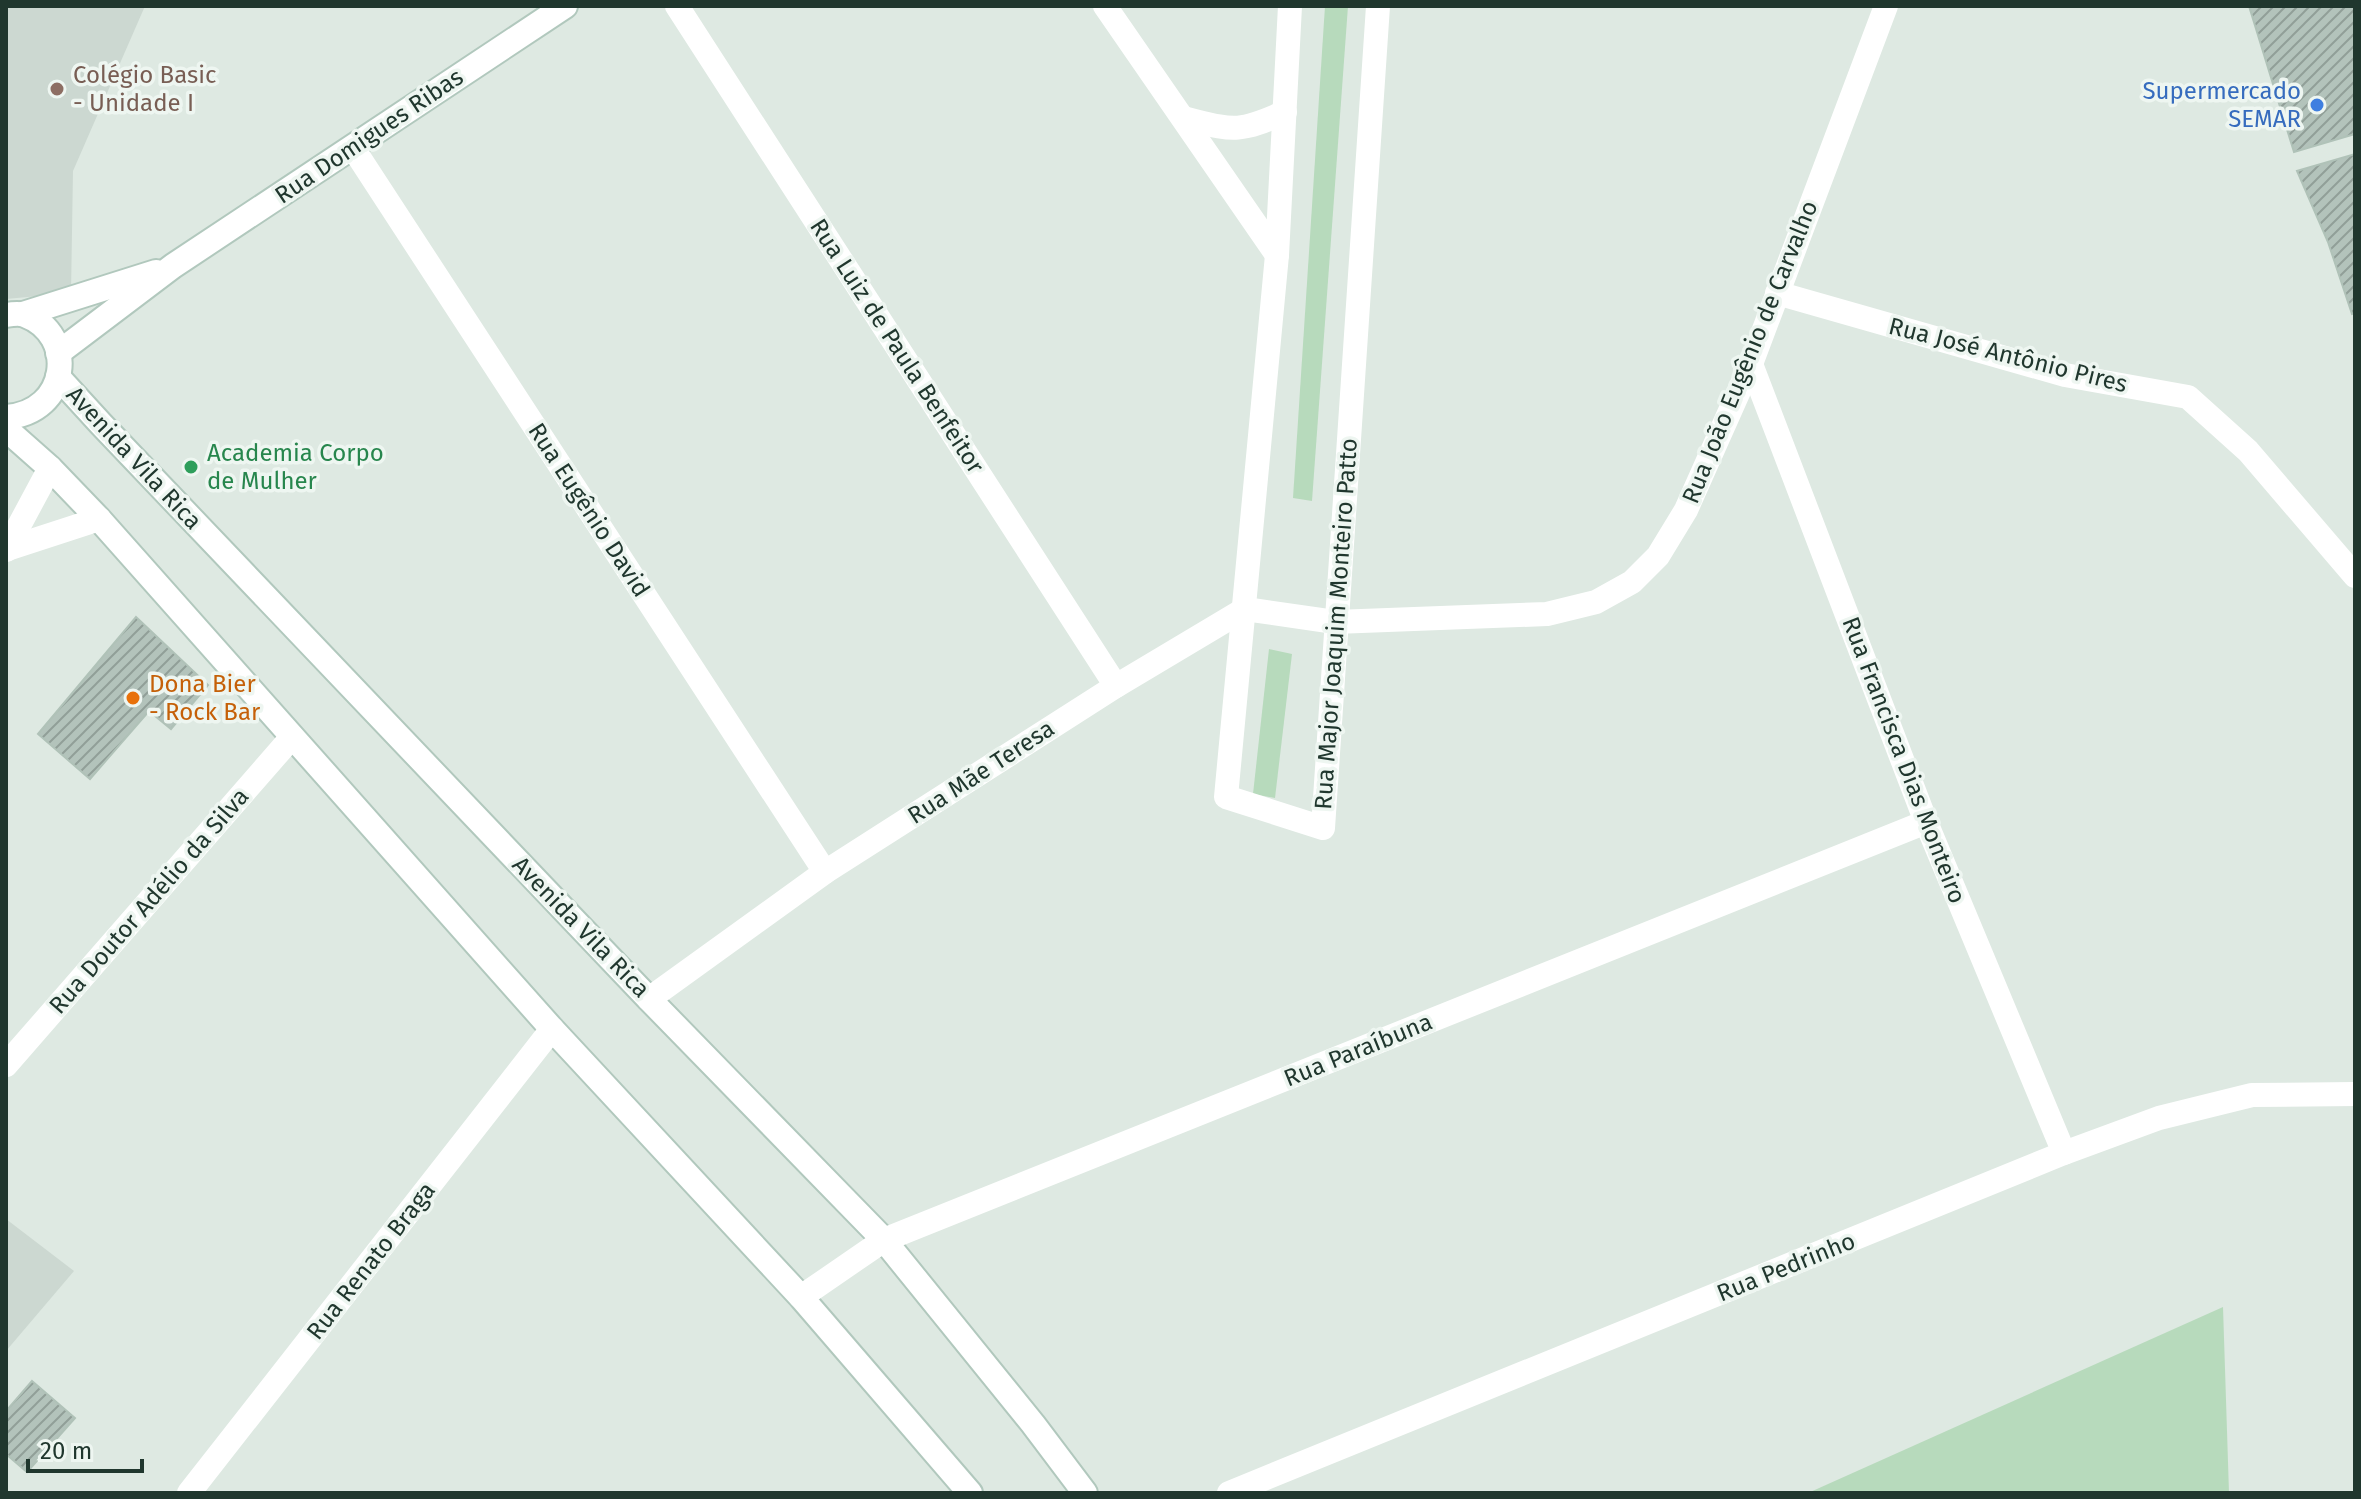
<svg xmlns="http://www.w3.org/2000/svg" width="2361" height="1499" viewBox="0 0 2361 1499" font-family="'Fira Sans',sans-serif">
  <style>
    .built { fill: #ccd8d1 }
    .green { fill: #b7dabc }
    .building { fill: url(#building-hatch); stroke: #b0c2b8; stroke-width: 2 }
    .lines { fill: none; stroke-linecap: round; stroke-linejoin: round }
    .secondary-casing { stroke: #b1c8bd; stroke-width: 28 }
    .minor { stroke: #fff; stroke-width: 24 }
    .tertiary { stroke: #fff; stroke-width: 24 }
    .secondary { stroke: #fff; stroke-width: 24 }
    .education-dot { fill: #8d6e63; stroke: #eef6f1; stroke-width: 3 }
    .shop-dot { fill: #3f7fe0; stroke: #eef6f1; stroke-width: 3 }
    .leisure-dot { fill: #2e9e5b; stroke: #eef6f1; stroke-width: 3 }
    .food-dot { fill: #e8710a; stroke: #eef6f1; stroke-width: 3 }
    .labels { text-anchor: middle; stroke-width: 7; stroke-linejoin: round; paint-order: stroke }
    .education-label { font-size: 24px; fill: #785e54; stroke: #eef6f1; text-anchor: start }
    .shop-label { font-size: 24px; fill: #366cbe; stroke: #eef6f1; text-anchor: end }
    .street-label { font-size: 24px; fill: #20372e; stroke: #eef6f1 }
    .leisure-label { font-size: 24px; fill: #27864d; stroke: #eef6f1; text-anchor: start }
    .food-label { font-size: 24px; fill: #c56008; stroke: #eef6f1; text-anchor: start }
  </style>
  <defs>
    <pattern id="building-hatch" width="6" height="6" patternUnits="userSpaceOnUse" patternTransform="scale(2)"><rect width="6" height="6" fill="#b3c3bb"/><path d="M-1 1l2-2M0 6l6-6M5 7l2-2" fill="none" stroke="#919f98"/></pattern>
  </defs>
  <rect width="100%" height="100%" fill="#dee9e2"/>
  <g class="built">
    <polygon points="6,6 145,6 73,171 71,293 6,299"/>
    <polygon points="6,1219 74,1271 6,1351"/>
  </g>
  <g class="green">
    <polygon points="1325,6 1348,6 1312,501 1293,498"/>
    <polygon points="1269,649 1292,654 1275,798 1253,794"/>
    <polygon points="2223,1307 2229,1493 1808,1493"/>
  </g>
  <g class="building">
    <polygon points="2249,6 2355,6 2355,134 2294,152"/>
    <polygon points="2355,154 2355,313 2352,314 2328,242 2297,171"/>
    <polygon points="136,617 208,685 171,729 149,711 90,779 38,734"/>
    <polygon points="32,1381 75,1418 27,1472 6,1454 6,1411"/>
  </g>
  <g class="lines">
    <g class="secondary-casing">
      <g id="secondary">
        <polyline points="23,314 156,272"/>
        <path d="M6,315c6,-1 14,-2 19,0 53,20 44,98 -19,102"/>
        <polyline points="58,353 173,266 565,6"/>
        <polyline points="58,377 101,424 649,999 884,1240 1033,1424 1085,1493"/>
        <polyline points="6,429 50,468 99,519 552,1029 801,1297 970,1493"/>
      </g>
    </g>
    <g class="minor">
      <polyline points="677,6 1116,686"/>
      <polyline points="1105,6 1277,255"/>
      <polyline points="353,148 825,872"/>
      <polyline points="1777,293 2065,375 2188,397 2248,451 2355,576"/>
      <polyline points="1751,364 1926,822 2064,1153"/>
      <polyline points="7,549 99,519"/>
      <polyline points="6,550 50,468"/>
      <polyline points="649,999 825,872 1116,686 1245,609 1335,622 1547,614 1596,602 1632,582 1658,556 1686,510 1751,364 1886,6"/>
      <polyline points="6,1065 292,737"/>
      <polyline points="801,1297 884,1240 1926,822"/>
      <polyline points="189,1493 552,1029"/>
      <polyline points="1229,1493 2064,1153 2159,1118 2252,1095 2355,1094"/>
    </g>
    <g class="tertiary">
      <polyline points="1290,6 1277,255 1226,797 1323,828 1378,6"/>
      <path d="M1183,118c50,12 54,16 102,-6"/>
    </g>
    <use href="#secondary" class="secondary"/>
  </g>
  <circle class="education-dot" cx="57" cy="89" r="8"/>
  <circle class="shop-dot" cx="2317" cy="105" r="8"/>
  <circle class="leisure-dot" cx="191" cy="467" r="8"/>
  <circle class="food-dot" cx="133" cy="698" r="8"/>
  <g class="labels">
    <g class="education-label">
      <text x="73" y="83">Colégio Basic<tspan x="73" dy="28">- Unidade I</tspan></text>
    </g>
    <g class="shop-label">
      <text x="2301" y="99">Supermercado<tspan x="2301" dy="28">SEMAR</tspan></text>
    </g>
    <g class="street-label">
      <text transform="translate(369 136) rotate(-34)" y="8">Rua Domigues Ribas</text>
      <text transform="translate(897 346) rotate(57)" y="8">Rua Luiz de Paula Benfeitor</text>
      <text transform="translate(1750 352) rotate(-68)" y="8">Rua João Eugênio de Carvalho</text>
      <text transform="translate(2008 355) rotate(14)" y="8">Rua José Antônio Pires</text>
      <text transform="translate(134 458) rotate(47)" y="8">Avenida Vila Rica</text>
      <text transform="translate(589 510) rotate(57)" y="8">Rua Eugênio David</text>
      <text transform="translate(1336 624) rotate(-86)" y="8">Rua Major Joaquim Monteiro Patto</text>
      <text transform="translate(1904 760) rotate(69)" y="8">Rua Francisca Dias Monteiro</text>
      <text transform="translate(981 772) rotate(-33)" y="8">Rua Mãe Teresa</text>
      <text transform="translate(149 901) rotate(-49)" y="8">Rua Doutor Adélio da Silva</text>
      <text transform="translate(581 927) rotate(46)" y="8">Avenida Vila Rica</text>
      <text transform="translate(1358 1050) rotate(-22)" y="8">Rua Paraíbuna</text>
      <text transform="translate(371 1261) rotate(-52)" y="8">Rua Renato Braga</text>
      <text transform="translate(1786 1267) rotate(-22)" y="8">Rua Pedrinho</text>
    </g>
    <g class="leisure-label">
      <text x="207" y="461">Academia Corpo<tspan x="207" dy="28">de Mulher</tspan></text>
    </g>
    <g class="food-label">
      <text x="149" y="692">Dona Bier<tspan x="149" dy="28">- Rock Bar</tspan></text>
    </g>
  </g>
  <rect width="2361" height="1499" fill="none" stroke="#20372e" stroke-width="16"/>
  <path d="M28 1459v12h114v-12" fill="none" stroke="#20372e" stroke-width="4"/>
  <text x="40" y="1459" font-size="24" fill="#20372e" stroke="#eef6f1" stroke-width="6" paint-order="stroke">20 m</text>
</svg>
